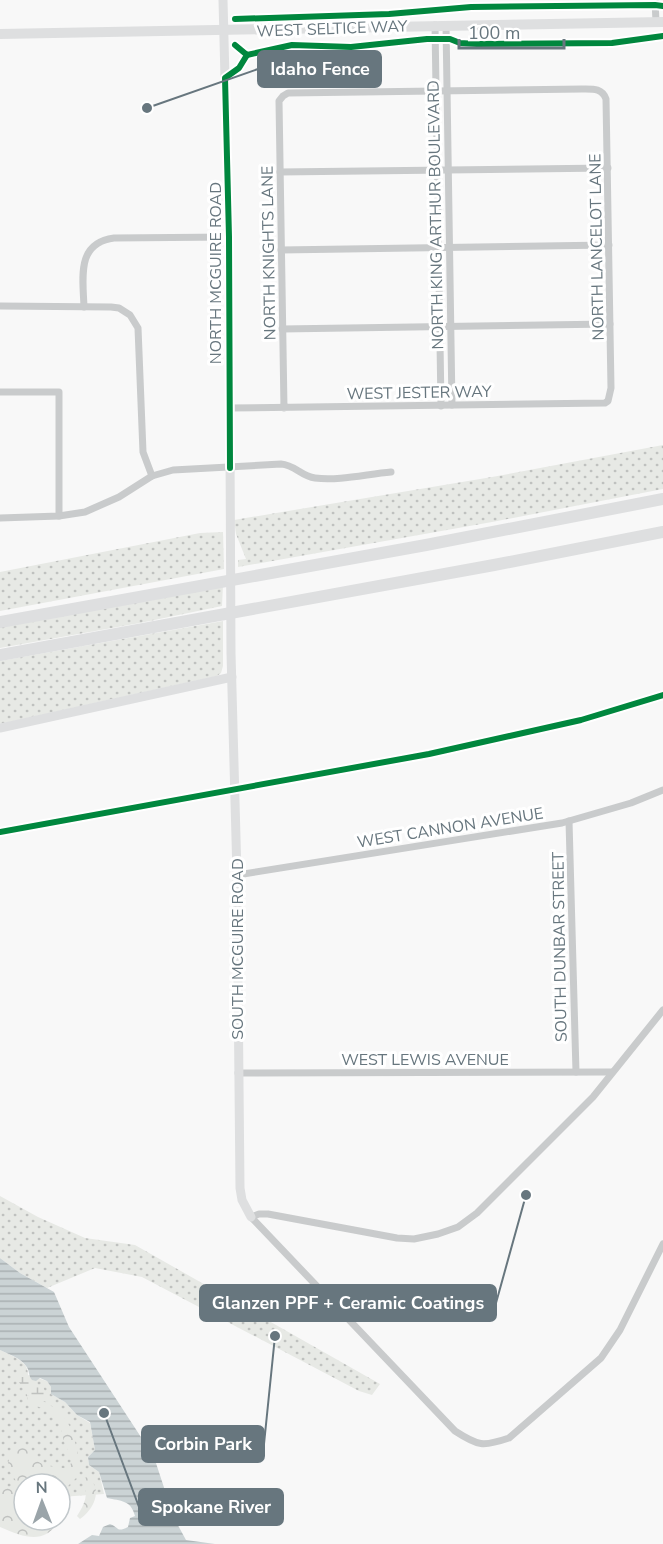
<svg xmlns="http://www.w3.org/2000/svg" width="663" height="1544" viewBox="0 0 663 1544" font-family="'Nunito Sans',sans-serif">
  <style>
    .grass { fill: url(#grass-dots) }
    .forest { fill: url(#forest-crowns) }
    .wetland { fill: url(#wetland-marsh) }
    .water { fill: url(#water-rules) }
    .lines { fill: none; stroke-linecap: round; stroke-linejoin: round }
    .street { stroke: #c9cbcc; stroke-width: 7 }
    .secondary { stroke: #dedfe0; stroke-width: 9 }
    .primary { stroke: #dedfe0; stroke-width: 10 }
    .highway { stroke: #dedfe0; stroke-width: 12 }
    .cycleway-casing { stroke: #fff; stroke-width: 10 }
    .cycleway { stroke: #00873e; stroke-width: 6 }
    .labels { text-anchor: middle; stroke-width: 6; stroke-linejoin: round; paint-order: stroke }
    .street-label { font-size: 16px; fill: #67767e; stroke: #fff }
    .leader { fill: none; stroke: #67767e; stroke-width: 2 }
    .callout-dot { fill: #67767e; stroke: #fff; stroke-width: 2 }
    .callout { fill: #67767e; stroke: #67767e; stroke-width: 2 }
    .callout-label { font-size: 18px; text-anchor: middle; font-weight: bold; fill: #fff }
  </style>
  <defs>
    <pattern id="grass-dots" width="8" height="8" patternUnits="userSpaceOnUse" patternTransform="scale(1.5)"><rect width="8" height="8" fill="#e7e9e5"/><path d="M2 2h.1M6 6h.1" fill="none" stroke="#bfc1bf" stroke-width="1.8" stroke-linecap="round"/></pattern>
    <pattern id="forest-crowns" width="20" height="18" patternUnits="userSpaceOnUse" patternTransform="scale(1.5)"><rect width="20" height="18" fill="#e7e9e5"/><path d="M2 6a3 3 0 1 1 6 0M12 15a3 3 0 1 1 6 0" fill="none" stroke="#bfc1bf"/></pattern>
    <pattern id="wetland-marsh" width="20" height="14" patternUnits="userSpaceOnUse" patternTransform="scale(1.5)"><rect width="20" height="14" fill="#e7e9e5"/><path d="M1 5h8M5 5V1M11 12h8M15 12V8" fill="none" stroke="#bfc1bf"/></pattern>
    <pattern id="water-rules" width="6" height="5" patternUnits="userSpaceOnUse" patternTransform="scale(1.5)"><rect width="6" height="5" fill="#cbd3d5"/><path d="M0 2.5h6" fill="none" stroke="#a9b0b2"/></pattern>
  </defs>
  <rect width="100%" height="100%" fill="#f8f8f8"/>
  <g class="grass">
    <polygon points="663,445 663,489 492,522 238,567 238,560 246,559 236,534 234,520 492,477"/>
    <polygon points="223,532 224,569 0,611 0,572 200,533"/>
    <polygon points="223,585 222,606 140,623 0,648 0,625"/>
    <polygon points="223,621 223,666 221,673 217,676 0,724 0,661"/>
    <polygon points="0,1196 38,1217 85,1238 135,1245 380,1384 372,1395 359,1391 142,1277 95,1268 47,1288 20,1273 0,1258"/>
    <path d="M0,1350c12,6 29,11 28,25l19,6 4,6v7l14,8 12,13 13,8 5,27 -7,7 1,8 10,7 5,22 -44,3v-13h-36l-24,17z"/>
  </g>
  <g class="forest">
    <path d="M27,1395c30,11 42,19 49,51 2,9 6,17 3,27 -3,8 -12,11 -14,19 -3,8 0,15 -5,23v-31h-36v36h35c-13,24 -32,19 -59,7v-38l3,-2 11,2 4,-5 -11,-17 6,-22 7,-3c7,4 7,9 12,15 7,8 26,12 37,11 5,-9 0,-14 -3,-22 -6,-13 -2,-23 -16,-34 -7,-5 -15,-5 -22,-10z"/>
    <path d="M88,1477c16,13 5,33 -8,42l-3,-3c8,-12 12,-22 6,-35l1,-3z"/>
  </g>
  <path class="wetland" d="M23,1369c3,11 9,16 20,17l6,17 -22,-8 -13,-21z"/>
  <path class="water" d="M0,1258l20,15 34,19 15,35 85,130 20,61 12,22 29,4h-137l14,-9 7,1 4,-9 7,-3c9,3 6,9 18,3l2,-9 5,-2c-4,-16 -14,-15 -28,-18l-8,-26 -10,-7 -1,-8 7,-7 -5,-28 -13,-7 -12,-13 -14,-8v-7l-4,-6 -7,-3 -4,3 -4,-1c-4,-5 -2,-9 -6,-14 -5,-8 -18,-12 -26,-16z"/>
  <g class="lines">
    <g class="street">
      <polyline points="655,0 656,22"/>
      <polyline points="435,25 441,406"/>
      <polyline points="446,25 452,405"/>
      <polyline points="280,172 608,168"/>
      <polyline points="281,250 609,245"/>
      <polyline points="0,306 111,307 119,308 130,315 138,328 143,452 152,476"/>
      <path d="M84,307c-1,-29 -8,-64 30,-69l115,-1"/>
      <polyline points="282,329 610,324"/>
      <polyline points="0,392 59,392 59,516"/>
      <path d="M229,408l376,-5 3,-2 3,-13 -5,-289c-4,-11 -13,-10 -24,-10l-294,4 -5,3 -4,5 5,307"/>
      <path d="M0,518l59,-2 26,-4 34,-15 33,-21 21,-6 108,-6c14,1 20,12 34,14 24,3 52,-4 76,-6"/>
      <polyline points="569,821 576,1072"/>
      <polyline points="237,875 562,823 631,803 663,790"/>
      <path d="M663,1010l-70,87 -116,116 -19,14 -20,7 -24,5 -17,-1 -129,-24h-9l-8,3 204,214c23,15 28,16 54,7l92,-80 19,-28 43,-86"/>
      <polyline points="238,1073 612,1072"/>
    </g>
    <g class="secondary">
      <polyline points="223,0 229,237 231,653 237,875 240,1188 242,1200 251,1217"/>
      <polyline points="0,728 232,677"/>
    </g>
    <polyline class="primary" points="0,34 663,22"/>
    <g class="highway">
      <polyline points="0,622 426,545 663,499"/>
      <polyline points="0,655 494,565 663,532"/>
    </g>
    <g class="cycleway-casing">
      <g id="cycleway">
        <polyline points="235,19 389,14 471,7 655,5 663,6"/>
        <polyline points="235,45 247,55 292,45 351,47 427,39 450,39 460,43 477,44 612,43 663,36"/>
        <polyline points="230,468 229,237 225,78 239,68 247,55"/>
        <polyline points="0,832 429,754 581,720 663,695"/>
      </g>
    </g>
    <use href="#cycleway" class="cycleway"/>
  </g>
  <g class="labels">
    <g class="street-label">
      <text transform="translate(332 28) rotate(-2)" y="6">WEST SELTICE WAY</text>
      <text transform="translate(435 215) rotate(-91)" y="6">NORTH KING ARTHUR BOULEVARD</text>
      <text transform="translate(596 247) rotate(-91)" y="6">NORTH LANCELOT LANE</text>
      <text transform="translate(268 253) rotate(-91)" y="6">NORTH KNIGHTS LANE</text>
      <text transform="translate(215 273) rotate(-90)" y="6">NORTH MCGUIRE ROAD</text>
      <text transform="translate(419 392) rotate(-1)" y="6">WEST JESTER WAY</text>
      <text transform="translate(450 827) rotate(-9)" y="6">WEST CANNON AVENUE</text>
      <text transform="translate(559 947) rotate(-91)" y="6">SOUTH DUNBAR STREET</text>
      <text transform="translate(237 949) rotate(-90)" y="6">SOUTH MCGUIRE ROAD</text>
      <text x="425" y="1065">WEST LEWIS AVENUE</text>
    </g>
  </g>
  <path class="leader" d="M147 108L258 69M526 1195L496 1303M275 1336L264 1444M104 1413L139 1507"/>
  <g class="callout-dot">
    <circle cx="147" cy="108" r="6"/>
    <circle cx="526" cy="1195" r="6"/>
    <circle cx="275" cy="1336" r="6"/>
    <circle cx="104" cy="1413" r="6"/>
  </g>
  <g class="callout">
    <rect x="258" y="51" width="123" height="36" rx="6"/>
    <rect x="200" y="1285" width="296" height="36" rx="6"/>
    <rect x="142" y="1426" width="122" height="36" rx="6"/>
    <rect x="139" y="1489" width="144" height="36" rx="6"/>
  </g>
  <g class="callout-label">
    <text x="320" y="75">Idaho Fence</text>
    <text x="348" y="1309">Glanzen PPF + Ceramic Coatings</text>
    <text x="203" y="1450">Corbin Park</text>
    <text x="211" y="1513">Spokane River</text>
  </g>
  <g transform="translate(42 1502) rotate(359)"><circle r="28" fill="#ffffff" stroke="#c2c8cb" stroke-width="1.5"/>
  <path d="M0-4.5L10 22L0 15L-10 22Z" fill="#9aa4a9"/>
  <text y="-9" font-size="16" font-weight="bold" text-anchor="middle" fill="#67767e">N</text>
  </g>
  <path d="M459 39v9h105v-9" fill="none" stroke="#67767e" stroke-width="3"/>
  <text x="468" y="39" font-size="18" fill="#67767e" stroke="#ffffff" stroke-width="4.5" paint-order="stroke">100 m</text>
</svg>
